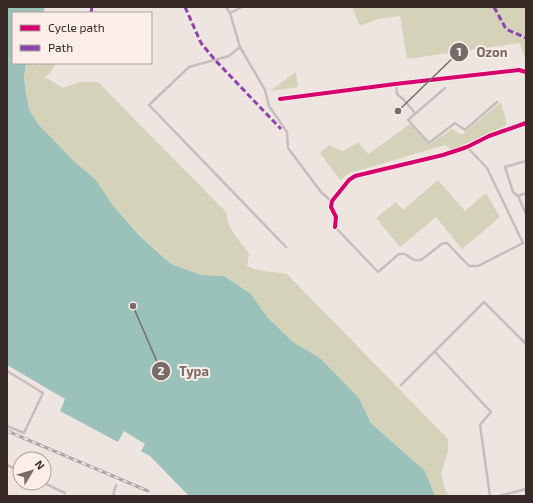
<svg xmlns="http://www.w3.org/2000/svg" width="533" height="503" viewBox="0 0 533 503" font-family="'Exo 2',sans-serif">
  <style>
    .green { fill: #d4d3ba }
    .water { fill: #9bc2ba }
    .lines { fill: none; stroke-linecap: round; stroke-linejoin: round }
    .lane { stroke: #c7bdba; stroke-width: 2.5 }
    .street { stroke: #c7bdba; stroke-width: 5 }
    .rail-casing { stroke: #aea6a4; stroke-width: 3 }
    .rail { stroke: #fbeee8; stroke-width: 1.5; stroke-dasharray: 4.5; stroke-linecap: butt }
    .quiet { stroke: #8e44ad; stroke-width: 3; stroke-dasharray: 6 3; stroke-linecap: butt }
    .cycleway-casing { stroke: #fbeee8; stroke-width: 6 }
    .cycleway { stroke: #d6006c; stroke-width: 4 }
    .leader { fill: none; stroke: #786b68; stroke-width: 1.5 }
    .callout-dot { fill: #786b68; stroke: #fbeee8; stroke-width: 1.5 }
    .mark-label { font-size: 12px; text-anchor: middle; font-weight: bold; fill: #fff }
    .callout-label { font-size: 13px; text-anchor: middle; font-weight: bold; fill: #786b68; stroke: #fbeee8; stroke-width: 4; stroke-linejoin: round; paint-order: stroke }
  </style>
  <rect width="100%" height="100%" fill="#eee5e1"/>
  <g class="green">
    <polygon points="352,7 526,7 526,61 520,43 407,59 400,16 378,19 360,26"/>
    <path d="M26,63h5l2,3 1,-3h22l-6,10 -5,4 18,11 17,-6h18l129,131c-1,15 14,28 22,41l-2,12c13,6 25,5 40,8l161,165v12l-7,23 4,15 4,7h-14l-10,-25 -54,-48 -12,-25 -39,-40 -27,-16 -26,-25 -16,-23 -27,-18 -23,-1 -30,-11 -30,-28 -27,-29 -18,-27 -22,-19 -36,-37 -8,-13 -4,-17 -2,-17z"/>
    <polygon points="296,72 298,87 270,91"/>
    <polygon points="501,102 507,125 452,150 445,145 350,173 340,180 320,153 329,145 343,151 358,142 368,154 410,124 429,145 452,129 462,135"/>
    <polygon points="438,180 465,211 486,193 500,217 462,249 436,217 400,247 376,218 396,202 403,210"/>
  </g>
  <polygon class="water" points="7,7 45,7 43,13 13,13 13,63 26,63 24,77 26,94 30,111 38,124 74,161 96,180 114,207 140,236 171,264 201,275 224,276 251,294 267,317 293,342 320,358 359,398 371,423 425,471 435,496 189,496 150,456 141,451 145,444 124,431 118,442 60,411 65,399 7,365"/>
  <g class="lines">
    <g class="lane">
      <polyline points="226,7 230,13 240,47 265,90 269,106 287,132 288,148 321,192 331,201"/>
      <polyline points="230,13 242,7"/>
      <polyline points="240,47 229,56 189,67 149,105 286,247"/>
      <polyline points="396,84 397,94 404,100 415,113"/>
      <polyline points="445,88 408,120 429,143 455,123 465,130 497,102"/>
      <polyline points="526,161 505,167 513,192 518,196 526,193"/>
      <polyline points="518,196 526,214"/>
      <polyline points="335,227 378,272 399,254 405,254 414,260 421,260 443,243 447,243 469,266 478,266 523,243 487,168 467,147"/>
      <polyline points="435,352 491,412 480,425 490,496"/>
      <polyline points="7,371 43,393 24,433 7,426"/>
      <polyline points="401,385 484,302 526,344"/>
      <polyline points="7,465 20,471"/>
      <polyline points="44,483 65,493"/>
      <polyline points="113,496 116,485"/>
      <polyline points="499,496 526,489"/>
    </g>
    <g class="street">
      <polyline points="280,99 395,84 519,70 526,72"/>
      <polyline points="335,227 336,217 331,207 332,201 349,180 355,176 443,155 467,147 489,136 526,123"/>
    </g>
    <g class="rail-casing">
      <polyline id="rail" points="7,431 148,491"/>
    </g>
    <use href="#rail" class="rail"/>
    <g class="quiet">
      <polyline points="185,7 201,43 215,60 281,129"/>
      <polyline points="494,7 506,29 526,38"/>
      <polyline points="91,13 92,7"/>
    </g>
    <g class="cycleway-casing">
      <g id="cycleway">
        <polyline points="280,99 395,84 519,70 526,72"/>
        <polyline points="335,227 336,217 331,207 332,201 349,180 355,176 443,155 467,147 489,136 526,123"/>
      </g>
    </g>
    <use href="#cycleway" class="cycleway"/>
  </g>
  <path class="leader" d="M398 111L459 52M133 306L161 371"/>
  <g class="callout-dot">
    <circle cx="398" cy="111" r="4"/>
    <circle cx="133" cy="306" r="4"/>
    <circle cx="459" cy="52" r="10"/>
    <circle cx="161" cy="371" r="10"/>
  </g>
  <g class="mark-label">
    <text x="459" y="56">1</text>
    <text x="161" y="375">2</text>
  </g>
  <g class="callout-label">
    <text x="492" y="57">Ozon</text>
    <text x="194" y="376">Тура</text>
  </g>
  <rect width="533" height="503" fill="none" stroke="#382927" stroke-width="16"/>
  <rect x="12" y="12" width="140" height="52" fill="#fbeee8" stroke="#ad9f9b"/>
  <rect x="20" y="25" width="20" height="6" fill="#d6006c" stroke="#ad9f9b"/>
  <text x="48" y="32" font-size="12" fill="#382927">Cycle path</text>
  <rect x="20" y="45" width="20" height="6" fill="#8e44ad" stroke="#ad9f9b"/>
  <text x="48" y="52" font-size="12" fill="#382927">Path</text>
  <g transform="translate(32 471) rotate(52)"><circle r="19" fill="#fbeee8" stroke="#ad9f9b"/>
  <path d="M0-3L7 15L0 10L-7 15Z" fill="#786b68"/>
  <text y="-6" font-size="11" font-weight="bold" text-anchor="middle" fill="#382927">N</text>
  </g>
</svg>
